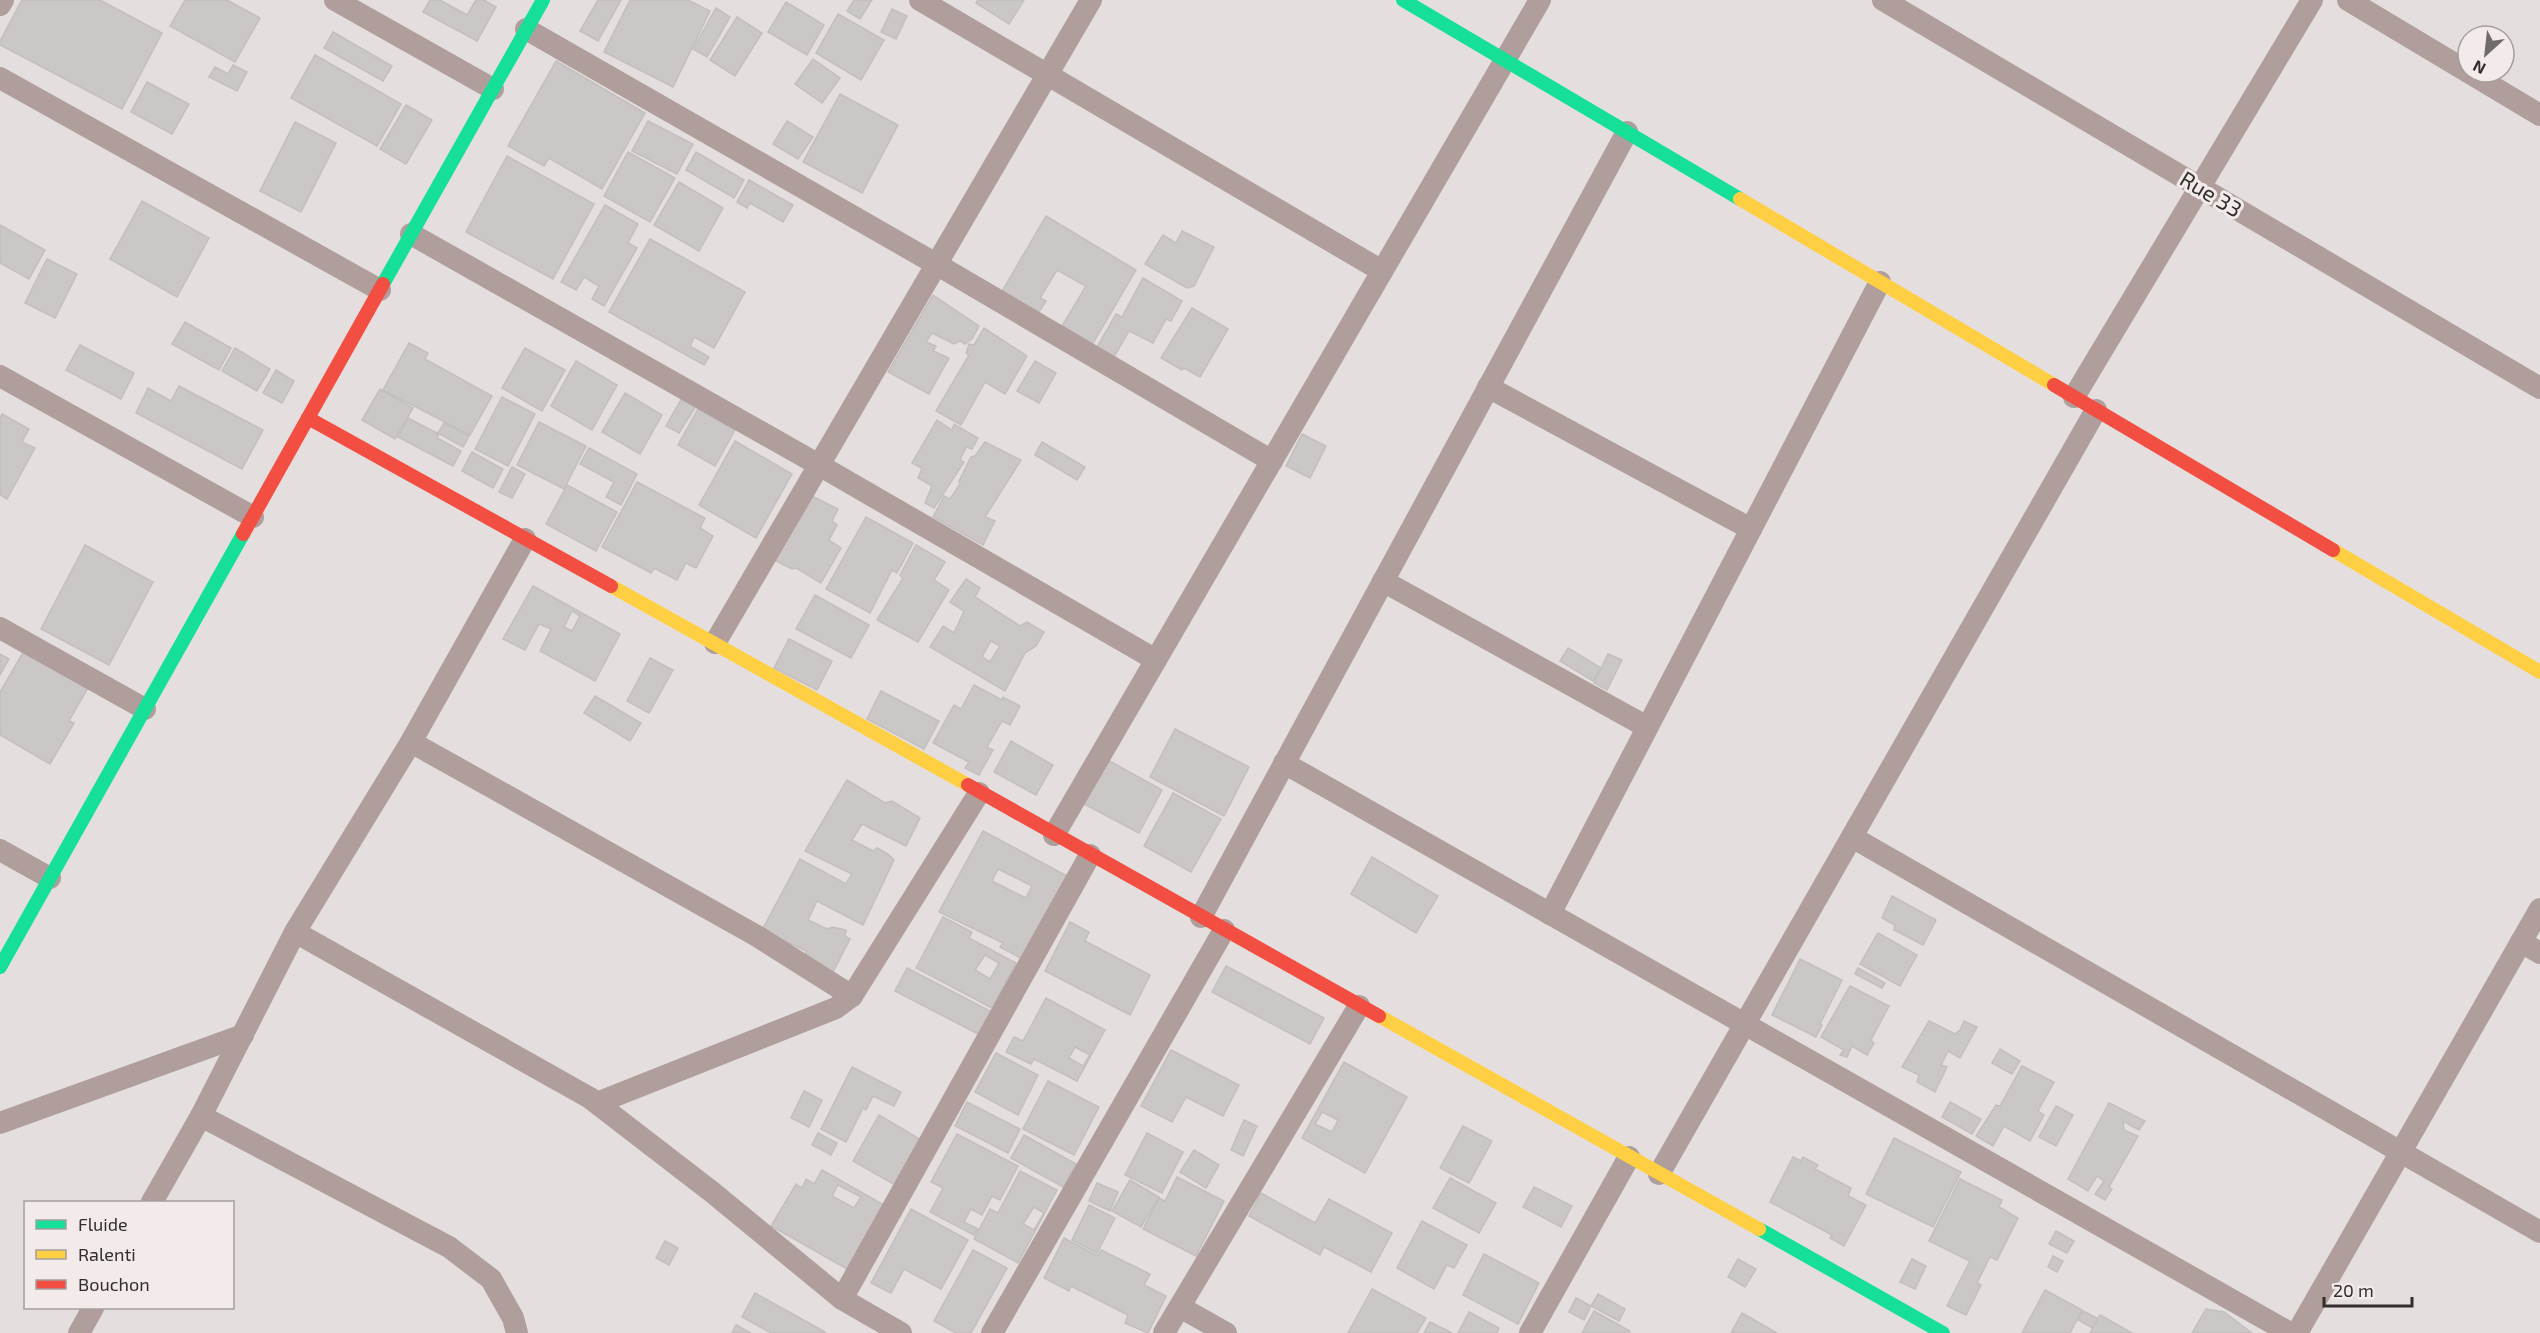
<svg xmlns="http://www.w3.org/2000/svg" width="2540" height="1333" viewBox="0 0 2540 1333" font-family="'Exo 2',sans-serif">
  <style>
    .building { fill: #cbc7c7; stroke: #c2bfbe; stroke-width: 1.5; fill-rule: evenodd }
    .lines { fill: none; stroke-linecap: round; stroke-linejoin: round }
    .street { stroke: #af9e9b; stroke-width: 22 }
    .fast { stroke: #16e098; stroke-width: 14 }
    .slow { stroke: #ffcf43; stroke-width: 14 }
    .jam { stroke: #f24e42; stroke-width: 14 }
    .labels { text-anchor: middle; stroke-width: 6; stroke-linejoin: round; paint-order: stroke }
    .street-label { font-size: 22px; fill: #312e2d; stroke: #f3ebea }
  </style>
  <rect width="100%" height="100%" fill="#e4dfde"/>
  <g class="building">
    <polygon points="22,0 100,0 162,33 122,109 0,45 0,41"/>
    <polygon points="185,0 227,0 260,18 235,62 170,26"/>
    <polygon points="430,0 440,0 467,15 476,0 484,0 496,7 477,41 423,12"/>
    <polygon points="598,0 621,0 598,41 580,31"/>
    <polygon points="630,0 688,0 710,11 673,87 604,52"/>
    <polygon points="854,0 872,0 860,19 847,11"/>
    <polygon points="978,0 1024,0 1009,24 976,3"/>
    <polygon points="786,2 824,25 807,55 768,32"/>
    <polygon points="716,8 730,17 707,57 693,49"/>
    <polygon points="892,9 907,16 896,39 881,32"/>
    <polygon points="838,14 884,40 861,80 816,53"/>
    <polygon points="737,17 762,33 735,76 710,60"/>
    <polygon points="333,32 392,66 383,81 324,48"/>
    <polygon points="315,55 401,104 377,146 291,98"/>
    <polygon points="813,59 840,78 822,103 795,84"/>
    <polygon points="556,61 645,113 602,189 549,158 544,166 508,146"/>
    <polygon points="233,65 247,72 237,91 209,77 215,67 228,74"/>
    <polygon points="147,82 189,104 172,134 131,112"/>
    <polygon points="840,94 898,125 862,193 803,162"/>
    <polygon points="406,105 432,120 406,164 380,149"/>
    <polygon points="648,121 693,144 677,174 632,151"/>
    <polygon points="787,121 813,137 798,159 773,144"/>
    <polygon points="295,122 336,143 301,212 260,191"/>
    <polygon points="628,152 675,178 650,222 604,196"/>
    <polygon points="696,152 744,180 734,198 686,170"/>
    <polygon points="507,156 594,204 553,279 466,232"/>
    <polygon points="749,180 793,205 783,222 750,203 747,208 737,202"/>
    <polygon points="679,182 723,208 699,251 654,225"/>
    <polygon points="142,201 209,238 177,297 110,259"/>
    <polygon points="605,205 638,224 628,243 637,248 604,306 592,299 599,286 584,277 576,290 561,282"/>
    <polygon points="1046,216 1136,270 1092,345 1062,326 1086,286 1057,270 1040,298 1046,301 1039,312 1001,293"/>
    <polygon points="0,225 45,250 29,279 0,263"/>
    <polygon points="1182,231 1214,247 1194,286 1187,288 1145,264 1163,235 1176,243"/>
    <polygon points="650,239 745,292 714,348 694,337 690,346 709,357 704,365 609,312"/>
    <polygon points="47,259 77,274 55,318 25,303"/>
    <polygon points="1143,278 1182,301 1171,321 1166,319 1153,343 1129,331 1114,357 1097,347 1116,314 1122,317"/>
    <polygon points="933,295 979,326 972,339 965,344 960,341 954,344 932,333 926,342 936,346 933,351 949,358 929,394 888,372"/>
    <polygon points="1192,308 1228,329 1200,377 1184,368 1182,370 1161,358"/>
    <polygon points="185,322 231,348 219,370 172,344"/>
    <polygon points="984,328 1027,356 1005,394 985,382 961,425 936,411 969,355 966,353 969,344 974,345"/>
    <polygon points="409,343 428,353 425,359 492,396 470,435 383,390"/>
    <polygon points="80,345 134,373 121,399 66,370"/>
    <polygon points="235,348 270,369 257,391 222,371"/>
    <polygon points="525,348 565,370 542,411 502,388"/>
    <polygon points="576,361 617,385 592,430 551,406"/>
    <polygon points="1035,361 1056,373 1039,403 1017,391"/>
    <polygon points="276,370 294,381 282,403 263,393"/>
    <polygon points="179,386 263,430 242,469 136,413 148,388 171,401"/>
    <polygon points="380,389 413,408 395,439 362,420"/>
    <polygon points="625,393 662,415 640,454 602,432"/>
    <polygon points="502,397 535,414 508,466 475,449"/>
    <polygon points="682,398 696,406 679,433 666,426"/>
    <polygon points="698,409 735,430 715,466 678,445"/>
    <polygon points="2,414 29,429 22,442 35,448 7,499 0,495 0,418"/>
    <polygon points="408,418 439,434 437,438 461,451 453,466 398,437"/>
    <polygon points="937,420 952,430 954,424 978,438 972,449 966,447 960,460 964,462 934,508 925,503 932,486 918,478 922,468 912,463"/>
    <polygon points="539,422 586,446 564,489 517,465"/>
    <polygon points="444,423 469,436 463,447 438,433"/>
    <polygon points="1302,434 1326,446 1310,478 1286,466"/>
    <polygon points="735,441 792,474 756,538 699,505"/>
    <polygon points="985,442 1021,460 985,517 995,521 983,545 933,517 944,496 950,499 960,484 959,481 971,457 975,456"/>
    <polygon points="1042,442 1085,467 1077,480 1035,455"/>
    <polygon points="589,448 637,474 621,505 606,497 614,482 580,464"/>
    <polygon points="472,452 503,469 493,488 462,471"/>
    <polygon points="512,467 525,474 512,498 499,492"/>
    <polygon points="637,482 705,518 700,528 713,536 696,568 686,563 677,580 654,568 651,573 602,547"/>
    <polygon points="567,485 617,512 596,551 546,524"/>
    <polygon points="812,496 838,509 832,521 837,525 829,540 841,548 821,583 796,568 792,569 774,560"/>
    <polygon points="866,517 913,543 897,573 892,570 870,613 826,589"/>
    <polygon points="85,545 153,582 109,665 41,629"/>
    <polygon points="916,545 945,562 934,580 949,590 918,642 877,620 903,578 900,575"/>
    <path d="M966,579l14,9 -5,9 45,29 7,-4 17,10 -8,14 -11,7 -20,38 -75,-44 13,-21 11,7 10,-22 -14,-9zM991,641l9,5 -10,16 -8,-5z"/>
    <path d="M533,586l87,48 -25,47 -55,-30 11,-22 -12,-5 -14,26 -22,-11zM572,611l8,5 -8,15 -8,-4z"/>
    <polygon points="815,595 869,625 851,658 796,629"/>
    <polygon points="789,639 832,661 817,690 774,668"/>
    <polygon points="1568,648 1601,668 1593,681 1560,661"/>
    <polygon points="25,649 89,686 69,721 74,723 50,764 0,735 0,692"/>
    <polygon points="0,654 9,659 0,675"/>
    <polygon points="1608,654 1622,660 1607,690 1594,683"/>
    <polygon points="650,658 673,670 649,713 627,701"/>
    <polygon points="974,685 1002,700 1003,697 1020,706 1010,725 1002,721 987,747 993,750 979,775 965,768 969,762 933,743 954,705 961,709"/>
    <polygon points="881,691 939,721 924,749 867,719"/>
    <polygon points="595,696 641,723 630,741 584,713"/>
    <polygon points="1175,729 1249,767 1224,816 1150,777"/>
    <polygon points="1011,741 1053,765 1036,795 994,772"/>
    <polygon points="1106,759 1162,790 1139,833 1082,803"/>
    <polygon points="847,780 885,803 892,801 920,818 906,846 862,824 852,840 873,851 877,848 888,854 894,860 863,925 817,901 808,920 827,929 833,927 846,930 845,936 850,939 832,974 805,960 806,951 762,930 800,859 846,884 852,874 805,851"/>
    <polygon points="1173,793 1221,819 1191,872 1144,846"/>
    <path d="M983,831l88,47 -45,83 -26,-14 3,-4 -64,-31zM998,869l34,17 -6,12 -34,-17z"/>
    <polygon points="1372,857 1438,896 1416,933 1351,894"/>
    <polygon points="1892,896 1936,920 1923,945 1894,930 1895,925 1882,918"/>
    <path d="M943,917l29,15 -3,6 47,25 -24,45 -76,-40zM985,955l14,8 -9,16 -15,-9z"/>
    <polygon points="1070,922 1089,932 1085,941 1150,975 1130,1015 1045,971"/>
    <polygon points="1878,933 1917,955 1900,986 1860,964"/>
    <polygon points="1800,959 1842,980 1820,1024 1822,1025 1816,1037 1772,1015"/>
    <polygon points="1226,966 1324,1018 1310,1044 1212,992"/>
    <polygon points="907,968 992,1012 980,1035 895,991"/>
    <polygon points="1858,968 1885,983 1882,988 1855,974"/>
    <polygon points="1850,986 1889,1006 1871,1040 1874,1043 1867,1055 1852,1046 1847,1057 1840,1055 1844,1050 1821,1037"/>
    <path d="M1046,998l59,32 -28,51 -43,-22 -3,5 -25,-12 8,-15 9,4zM1075,1047l15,8 -7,11 -14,-8z"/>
    <polygon points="1929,1021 1955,1034 1960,1030 1964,1021 1977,1027 1960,1058 1948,1051 1941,1065 1947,1067 1935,1092 1917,1082 1919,1075 1902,1067"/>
    <polygon points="2000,1049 2020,1061 2012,1074 1992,1063"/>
    <polygon points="1171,1050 1239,1085 1223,1116 1186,1097 1172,1122 1141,1106"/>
    <polygon points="996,1053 1038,1075 1018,1115 975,1092"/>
    <path d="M1344,1062l63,35 -42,76 -63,-35zM1322,1112l16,8 -6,12 -17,-8z"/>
    <polygon points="2022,1066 2054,1082 2038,1111 2044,1115 2030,1141 2004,1126 1993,1146 1976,1136 1996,1105 2000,1106"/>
    <polygon points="852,1067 901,1092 894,1106 873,1096 866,1110 863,1108 846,1142 821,1129"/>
    <polygon points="1048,1081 1099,1107 1074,1155 1023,1129"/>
    <polygon points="804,1091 822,1100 809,1127 791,1118"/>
    <polygon points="967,1102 1020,1129 1008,1153 955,1126"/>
    <polygon points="1950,1102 1981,1119 1972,1134 1942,1117"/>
    <polygon points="2109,1103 2145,1121 2139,1130 2123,1121 2124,1130 2138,1136 2109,1187 2112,1189 2105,1200 2095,1194 2104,1181 2097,1176 2088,1191 2068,1179"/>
    <polygon points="2056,1106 2073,1115 2056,1146 2039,1137"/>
    <polygon points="879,1115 928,1144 902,1189 853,1161"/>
    <polygon points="1244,1120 1257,1126 1243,1156 1231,1150"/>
    <polygon points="1463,1126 1492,1141 1469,1183 1440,1168"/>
    <polygon points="818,1133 837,1143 831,1155 812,1145"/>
    <polygon points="1147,1133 1183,1152 1162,1193 1125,1175"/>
    <polygon points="957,1134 1018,1166 1000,1200 992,1196 982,1215 971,1209 964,1222 978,1229 974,1235 930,1212 943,1188 931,1182"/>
    <polygon points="1024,1135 1076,1164 1063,1187 1011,1158"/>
    <polygon points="1894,1138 1961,1172 1933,1227 1866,1194"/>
    <polygon points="1194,1150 1219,1165 1206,1188 1180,1172"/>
    <polygon points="1793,1157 1801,1161 1803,1157 1818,1165 1815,1169 1851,1188 1848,1196 1866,1205 1844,1246 1830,1238 1832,1235 1770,1202"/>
    <path d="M822,1170l62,35 -37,64 -76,-43 25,-42 6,4 4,-9 8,5zM838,1185l23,12 -7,11 -22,-12z"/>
    <path d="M1020,1171l37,19 -39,73 -44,-24 16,-30 8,4zM1034,1207l10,6 -10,17 -11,-6z"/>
    <polygon points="1177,1177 1224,1201 1196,1256 1143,1229 1159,1198 1165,1201"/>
    <polygon points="1450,1178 1496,1203 1479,1233 1433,1208"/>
    <polygon points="1960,1179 2002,1200 1999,1207 2018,1218 1997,1260 1990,1257 1977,1283 1981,1285 1966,1315 1947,1306 1970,1261 1929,1241"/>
    <polygon points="1130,1180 1159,1197 1141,1227 1112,1211"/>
    <polygon points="1097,1183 1118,1192 1110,1211 1089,1201"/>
    <polygon points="1534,1187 1572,1206 1561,1227 1523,1207"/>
    <polygon points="1261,1193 1315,1223 1329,1199 1392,1233 1371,1272 1324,1247 1320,1255 1249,1216"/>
    <polygon points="1089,1205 1115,1218 1097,1253 1072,1240"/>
    <polygon points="911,1209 968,1240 941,1289 904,1269 891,1293 871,1283"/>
    <polygon points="1422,1221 1467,1245 1454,1268 1447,1265 1434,1289 1397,1268"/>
    <polygon points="2056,1231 2074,1241 2067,1253 2049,1244"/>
    <polygon points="1064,1238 1098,1256 1101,1250 1150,1274 1144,1285 1166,1296 1148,1333 1125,1323 1128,1315 1071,1286 1069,1291 1044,1278"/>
    <polygon points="665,1241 678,1248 669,1265 656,1258"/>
    <polygon points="973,1250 1007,1268 971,1333 956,1333 934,1321"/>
    <polygon points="1484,1254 1539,1283 1518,1324 1463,1295"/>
    <polygon points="2053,1256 2063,1261 2057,1272 2048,1267"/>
    <polygon points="1738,1259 1756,1269 1745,1287 1728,1277"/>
    <polygon points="1912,1259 1926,1266 1915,1289 1900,1282"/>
    <polygon points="1372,1289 1426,1318 1417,1333 1348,1333"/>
    <polygon points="2045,1290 2082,1310 2070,1333 2022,1333"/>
    <polygon points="755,1293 825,1332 824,1333 771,1333 742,1317"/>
    <polygon points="1598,1294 1625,1309 1619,1321 1591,1306"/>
    <polygon points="1576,1298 1591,1306 1584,1320 1569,1312"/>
    <polygon points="2206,1309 2224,1312 2252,1333 2192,1333"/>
    <polygon points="1594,1311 1630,1331 1629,1333 1582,1333"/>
    <polygon points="2083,1311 2107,1323 2102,1333 2078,1320"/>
    <polygon points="1469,1312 1499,1328 1497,1333 1458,1333"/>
    <polygon points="1742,1313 1777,1333 1731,1333"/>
    <polygon points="2100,1315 2132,1333 2090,1333"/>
    <polygon points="1430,1322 1452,1333 1424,1333"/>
    <polygon points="736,1325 751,1333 732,1333"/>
  </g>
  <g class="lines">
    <g class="street">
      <polyline points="335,0 493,89"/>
      <polyline points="920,0 1382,271"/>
      <polyline points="1883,0 2540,388"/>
      <polyline points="2348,0 2540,115"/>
      <polyline points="0,5 3,0"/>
      <polyline points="526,29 936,264 1272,461"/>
      <polyline points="0,78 380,290"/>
      <polyline points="411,234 819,465 1156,660"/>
      <polyline points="0,376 253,517"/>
      <polyline points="1488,387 1751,529"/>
      <polyline points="2074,397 2312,0"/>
      <polyline points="1383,581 1647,727"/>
      <polyline points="0,628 145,709"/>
      <polyline points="715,643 1091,0"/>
      <polyline points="411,742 757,936 852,996 979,793"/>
      <polyline points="1284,763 2290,1333"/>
      <polyline points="1054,835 1540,0"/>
      <polyline points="1852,837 2540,1232"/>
      <polyline points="0,850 50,878"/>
      <polyline points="1550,914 1880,282"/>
      <polyline points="1201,917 1627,132"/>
      <polyline points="295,932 590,1098 712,1192 842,1299 901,1333"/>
      <polyline points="2521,942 2540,953"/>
      <polyline points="597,1103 836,1008 852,996"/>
      <polyline points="201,1116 449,1247 491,1279 513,1318 517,1333"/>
      <polyline points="0,1123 243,1035"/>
      <polyline points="1659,1174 2096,410"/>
      <polyline points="152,1202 201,1116 295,932 411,742 525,539"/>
      <polyline points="842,1299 1090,855"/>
      <polyline points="1180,1307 1226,1333"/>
      <polyline points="79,1333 93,1308"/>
      <polyline points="992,1333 1224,930"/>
      <polyline points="1164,1333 1359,1006"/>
      <polyline points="1530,1333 1629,1157"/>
      <polyline points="2297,1333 2540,909"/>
    </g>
    <g class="fast">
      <polyline points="1403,0 1740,199"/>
      <polyline points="383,284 543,0"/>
      <polyline points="0,967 243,534"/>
      <polyline points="1759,1229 1943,1333"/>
    </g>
    <g class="slow">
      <polyline points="1740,199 2054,385"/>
      <polyline points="2333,550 2540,672"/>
      <polyline points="611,586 968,785"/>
      <polyline points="1379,1016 1759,1229"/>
    </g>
    <g class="jam">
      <polyline points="2054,385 2333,550"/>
      <polyline points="308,418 611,586"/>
      <polyline points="243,534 383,284"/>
      <polyline points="968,785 1379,1016"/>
    </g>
  </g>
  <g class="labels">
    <g class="street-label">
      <text transform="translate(2211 194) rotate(31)" y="8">Rue 33</text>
    </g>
  </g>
  <rect x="24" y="1201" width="210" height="108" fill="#f3ebea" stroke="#a59f9e" stroke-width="1.5"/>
  <rect x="36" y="1220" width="30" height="9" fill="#16e098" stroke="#a59f9e" stroke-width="1.5"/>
  <text x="78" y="1231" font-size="18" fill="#312e2d">Fluide</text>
  <rect x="36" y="1250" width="30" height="9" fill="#ffcf43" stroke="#a59f9e" stroke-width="1.5"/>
  <text x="78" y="1261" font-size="18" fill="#312e2d">Ralenti</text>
  <rect x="36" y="1280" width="30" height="9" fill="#f24e42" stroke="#a59f9e" stroke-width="1.5"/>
  <text x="78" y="1291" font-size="18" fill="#312e2d">Bouchon</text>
  <g transform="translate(2486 54) rotate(207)"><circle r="28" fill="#f3ebea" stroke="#a59f9e" stroke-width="1.5"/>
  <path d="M0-4.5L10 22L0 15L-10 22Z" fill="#706c6b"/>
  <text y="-9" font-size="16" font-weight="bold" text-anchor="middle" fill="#312e2d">N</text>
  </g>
  <path d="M2324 1297v9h88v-9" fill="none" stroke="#312e2d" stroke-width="3"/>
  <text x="2333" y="1297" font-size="18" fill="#312e2d" stroke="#f3ebea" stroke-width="4.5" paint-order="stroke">20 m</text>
</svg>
